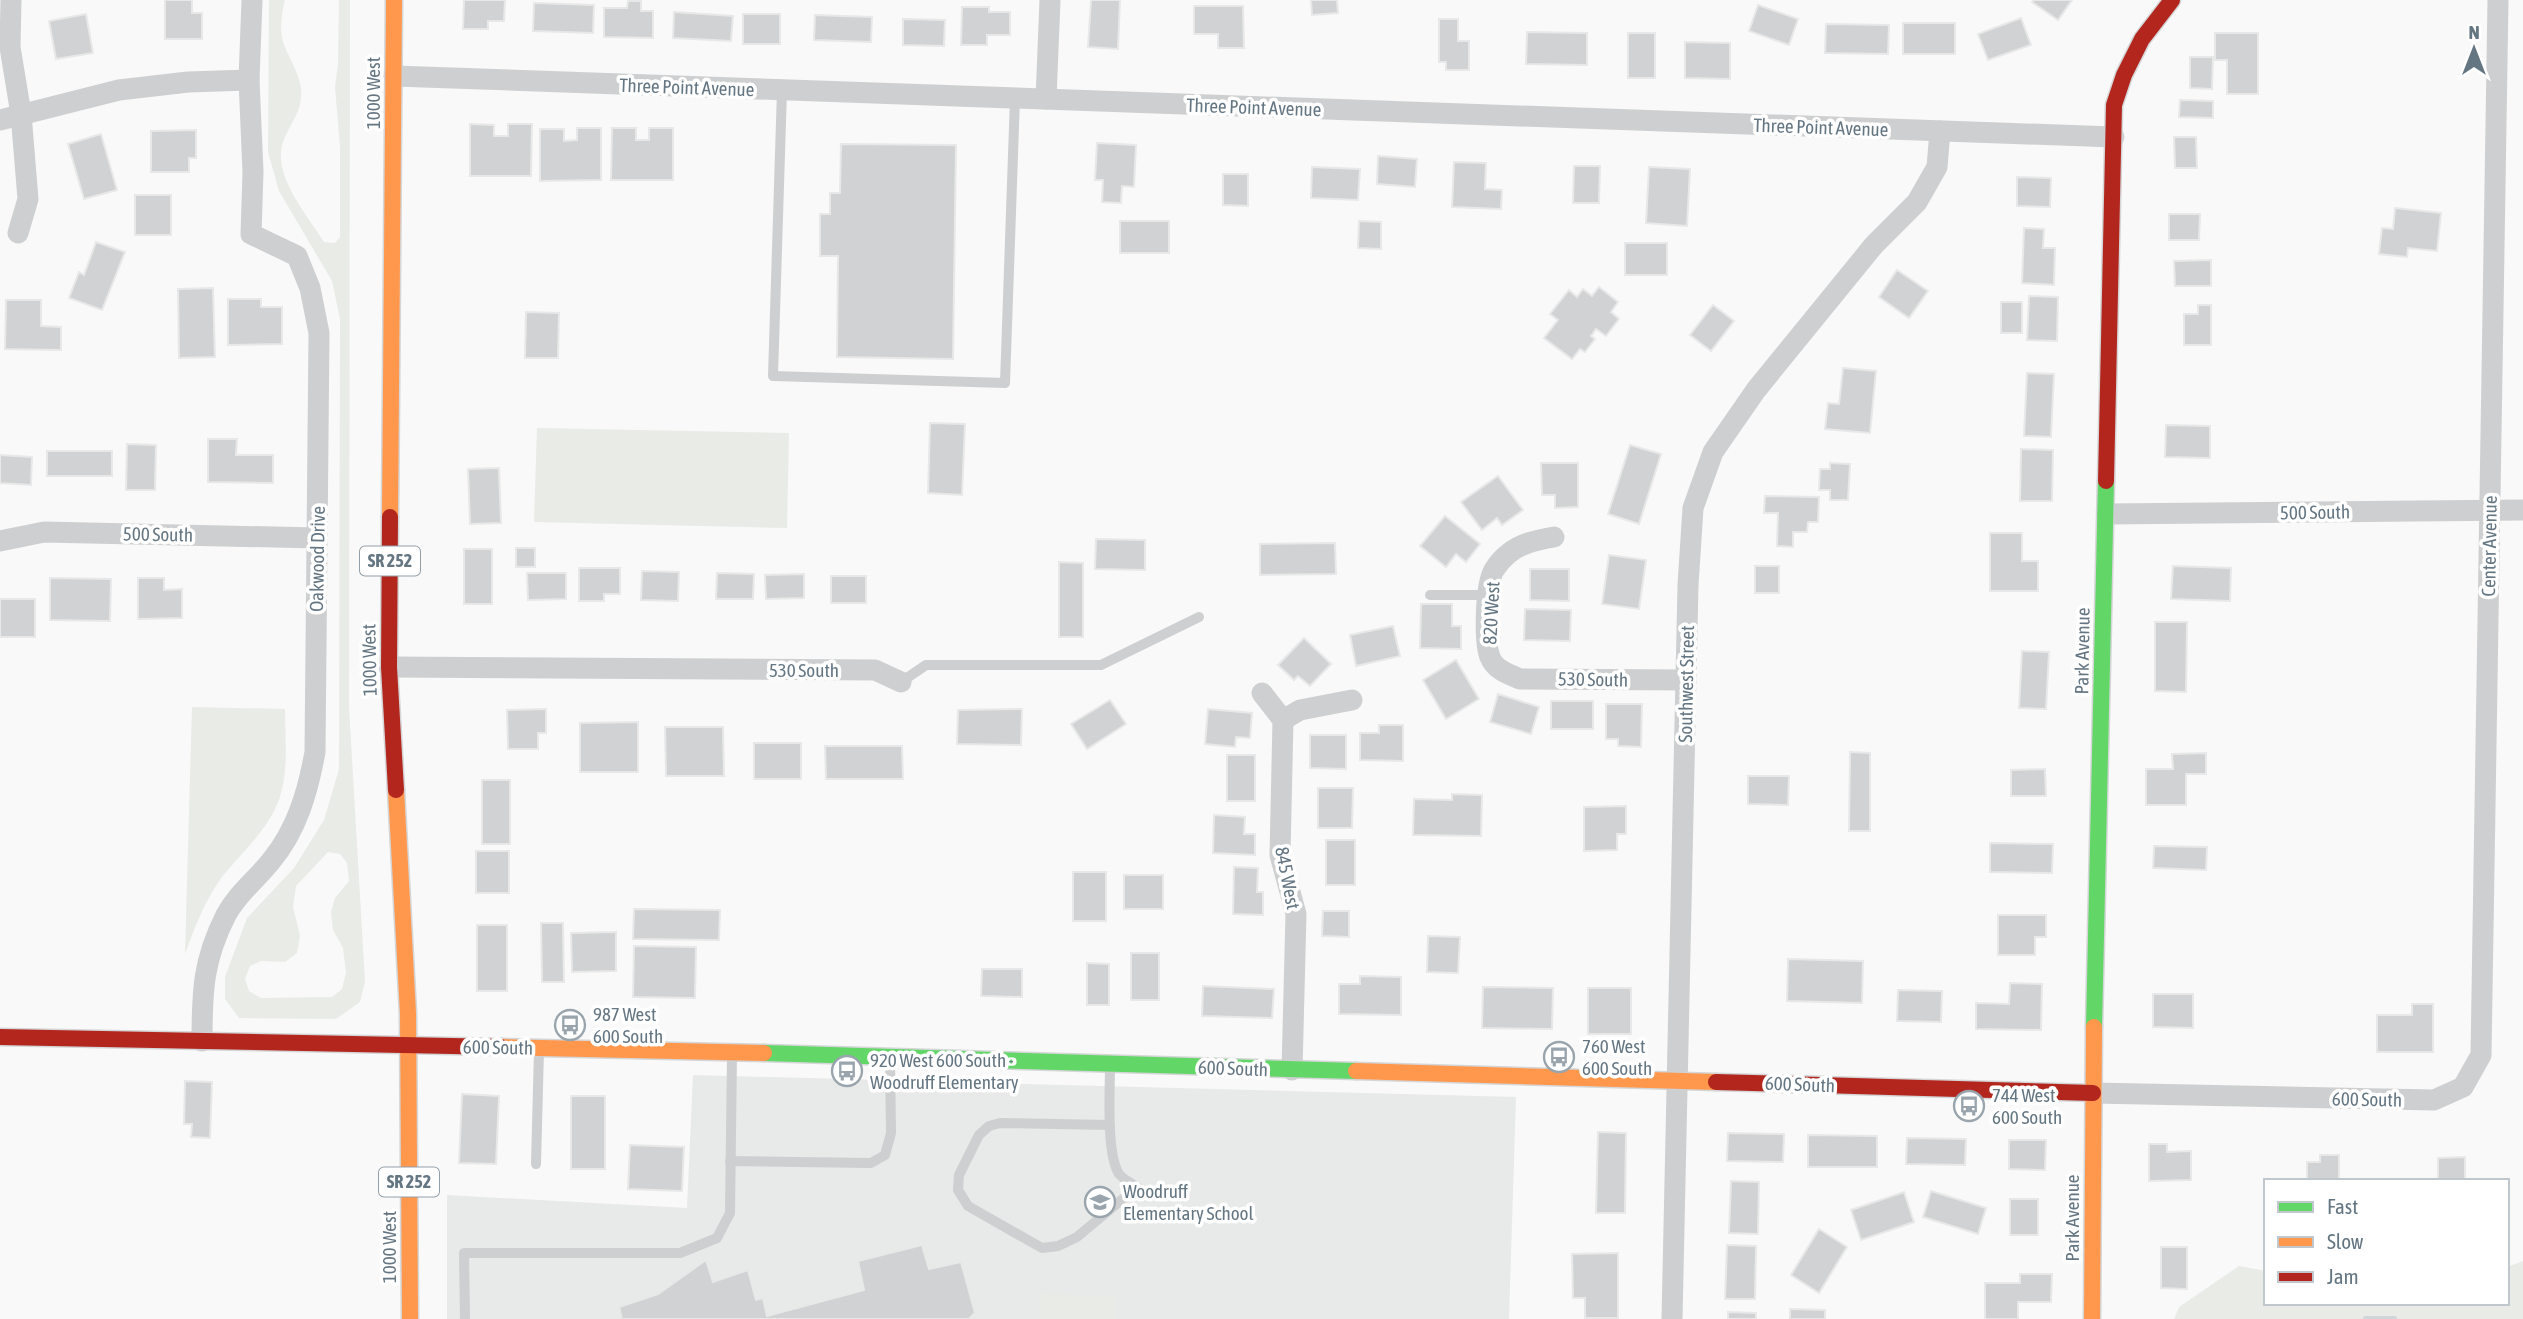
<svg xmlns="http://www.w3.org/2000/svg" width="2523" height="1319" viewBox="0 0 2523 1319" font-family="'Asap Condensed',sans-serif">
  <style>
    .built { fill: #e8e9e9 }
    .green { fill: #e8ebe6; fill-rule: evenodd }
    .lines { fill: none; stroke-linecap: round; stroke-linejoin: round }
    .stream { stroke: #ced6d9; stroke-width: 6 }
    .building { fill: #d0d2d3; stroke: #e8e8e8; stroke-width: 2 }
    .fast-casing { stroke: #d5d6d7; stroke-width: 19 }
    .slow-casing { stroke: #d5d6d7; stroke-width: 19 }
    .jam-casing { stroke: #d5d6d7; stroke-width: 19 }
    .lane { stroke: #cecfd0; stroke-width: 10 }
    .street { stroke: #cecfd0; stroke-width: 21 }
    .fast { stroke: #63d668; stroke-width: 16 }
    .slow { stroke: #ff974d; stroke-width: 16 }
    .jam { stroke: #b3261e; stroke-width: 16 }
    .labels { text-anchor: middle; stroke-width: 7; stroke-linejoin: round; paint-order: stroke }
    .shield { fill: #fff; stroke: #939fa8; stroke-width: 2 }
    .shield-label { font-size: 18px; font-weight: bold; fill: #657683 }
    .street-label { font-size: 19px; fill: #657683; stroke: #fff }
    .poi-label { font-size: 19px; fill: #657683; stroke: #fff; text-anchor: start }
  </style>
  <rect width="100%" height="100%" fill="#f9f9f9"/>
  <polygon class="built" points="693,1075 1516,1097 1509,1319 447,1319 447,1195 687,1208"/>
  <g class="green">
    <path d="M269,0h16c-3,11 -5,27 -3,38 4,17 17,32 19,51 2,21 -9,31 -17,50 -14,35 23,75 40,103l11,1 5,-6v-90l-5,-60 3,-23 1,-64h11l-1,707 16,275 -5,20 -24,17 -97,-1 -14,-19v-22l22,-59 47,-50 30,-48 15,-51 1,-450 -8,-38 -53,-90 -11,-39zM328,852l12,2 7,9 2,18 -14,17 -4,14 2,18 10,18 3,25 -4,16 -10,8 -71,1 -12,-7 -4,-12 5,-13 11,-5 24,1 12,-9 3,-17 -7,-29 3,-21z"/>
    <polygon points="537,428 789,433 787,528 534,522"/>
    <path d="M192,707l93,2c0,30 4,62 -6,91 -12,31 -37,52 -57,77 -17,23 -27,50 -37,77z"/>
    <polygon points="2523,1261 2523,1319 2174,1319 2179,1307 2239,1266 2266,1271 2266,1303 2507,1303 2507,1267"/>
    <polygon points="1040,1294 1115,1296 1116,1319 1039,1319"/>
  </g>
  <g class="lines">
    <polyline class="stream" points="2366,1319 2394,1319"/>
  </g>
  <g class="building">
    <polygon points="165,0 192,0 192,13 202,13 202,39 165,39"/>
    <polygon points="464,0 505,0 504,21 488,21 488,29 463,29"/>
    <polygon points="1091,0 1120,0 1118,49 1088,47"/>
    <polygon points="1311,0 1337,0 1338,13 1312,15"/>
    <polygon points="2034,0 2072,0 2058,20 2032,2"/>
    <polygon points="628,1 641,1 641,11 653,11 653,38 604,37 604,8 627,8"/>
    <polygon points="534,3 594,5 593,33 533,31"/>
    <polygon points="1758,5 1798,19 1789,45 1749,31"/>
    <polygon points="1194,6 1243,6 1244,48 1218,48 1218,34 1194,34"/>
    <polygon points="962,7 989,7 989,12 1010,12 1010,35 987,35 987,45 961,45"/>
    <polygon points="674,12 733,16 731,41 673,38"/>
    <polygon points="86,14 93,53 56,59 49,21"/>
    <rect x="743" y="14" width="37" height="30"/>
    <polygon points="815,15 872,17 871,42 814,40"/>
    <polygon points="2021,18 2031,45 1988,60 1978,34"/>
    <polygon points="903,19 945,20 944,46 903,45"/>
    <polygon points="1439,19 1458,19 1458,41 1469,41 1469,70 1446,70 1446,62 1439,62"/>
    <rect x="1903" y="23" width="52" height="31"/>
    <polygon points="1826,24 1889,25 1888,54 1825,53"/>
    <polygon points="1527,32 1587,33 1587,65 1526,64"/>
    <rect x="1628" y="33" width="27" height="45"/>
    <polygon points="2215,33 2258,33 2258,94 2227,94 2227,60 2215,60"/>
    <polygon points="1685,42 1730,43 1730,79 1685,78"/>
    <polygon points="2190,57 2213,57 2212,89 2190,88"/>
    <polygon points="2180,100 2213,101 2213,118 2179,117"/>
    <polygon points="470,124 494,125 494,136 508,136 508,124 532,124 531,176 470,176"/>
    <polygon points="577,128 601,128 601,180 540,181 540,129 564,129 564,141 577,140"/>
    <polygon points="612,128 636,128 636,140 649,140 649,128 673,128 673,180 611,180"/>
    <polygon points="196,130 196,158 189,158 189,172 151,172 151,131"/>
    <polygon points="101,134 117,190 84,199 68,144"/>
    <polygon points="2174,137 2196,137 2197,168 2175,168"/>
    <polygon points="1097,143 1136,145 1134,187 1122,186 1121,203 1102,202 1103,180 1095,180"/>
    <polygon points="841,144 956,145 953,359 837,357 838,256 820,256 820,214 830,214 830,193 840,193"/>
    <polygon points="1378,156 1417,159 1415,187 1377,184"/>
    <polygon points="1454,162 1486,163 1485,189 1502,190 1501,209 1452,207"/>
    <polygon points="1574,166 1600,166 1599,203 1573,203"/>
    <polygon points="1312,167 1360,169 1358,200 1311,198"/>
    <polygon points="1649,167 1690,169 1687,226 1646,223"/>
    <polygon points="1223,174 1248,174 1248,206 1223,205"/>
    <polygon points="2017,177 2051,178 2050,207 2017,206"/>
    <rect x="135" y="195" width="36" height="40"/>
    <polygon points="2395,208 2441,213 2437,251 2408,248 2407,257 2379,254 2382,228 2393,229"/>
    <polygon points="2169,214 2200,214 2199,240 2169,240"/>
    <rect x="1120" y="221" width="49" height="32"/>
    <polygon points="1359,221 1381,222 1381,249 1358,248"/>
    <polygon points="2024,228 2044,229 2043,248 2055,248 2054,285 2022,283"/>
    <polygon points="96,242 125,252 102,310 69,298 79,272 84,275"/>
    <rect x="1625" y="243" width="42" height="32"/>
    <polygon points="2211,260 2211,286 2175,286 2174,261"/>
    <polygon points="1897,270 1928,291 1909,318 1879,297"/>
    <polygon points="1599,287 1618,302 1611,312 1619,319 1606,336 1596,329 1591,336 1595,339 1585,352 1580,349 1572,359 1544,338 1558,320 1550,314 1569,290 1577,297 1583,289 1592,296"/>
    <polygon points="213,288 215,357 179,358 178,289"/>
    <polygon points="2029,296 2058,297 2057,341 2027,340"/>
    <polygon points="228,299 261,299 261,307 282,307 282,344 228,345"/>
    <polygon points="6,300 41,300 41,326 61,327 61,350 5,349"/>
    <rect x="2001" y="302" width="21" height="31"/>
    <polygon points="1713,305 1734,321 1711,351 1690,335"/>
    <polygon points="2198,305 2211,305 2211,345 2184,345 2184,314 2198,314"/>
    <polygon points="526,312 559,313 558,358 525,358"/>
    <polygon points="1843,368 1876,371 1870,433 1825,429 1828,403 1839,404"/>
    <polygon points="2027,373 2054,374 2051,437 2024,436"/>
    <polygon points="930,423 965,424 962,495 928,493"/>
    <polygon points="2166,425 2210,426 2210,458 2165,457"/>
    <polygon points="208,439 237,439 236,455 273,455 273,483 208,482"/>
    <polygon points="127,444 156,445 155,490 126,490"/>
    <polygon points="1630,445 1661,454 1639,524 1608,514"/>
    <polygon points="2021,449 2053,450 2052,501 2020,501"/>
    <rect x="47" y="451" width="65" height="25"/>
    <polygon points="0,455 32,457 31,485 0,483"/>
    <polygon points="1541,463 1578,463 1578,507 1555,508 1555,495 1542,495"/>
    <polygon points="1830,463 1850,464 1848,500 1830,500 1830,490 1819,490 1820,469 1830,469"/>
    <polygon points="499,468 501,523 470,524 468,469"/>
    <polygon points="1498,476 1523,510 1502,525 1497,518 1482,530 1461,502"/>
    <polygon points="1765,496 1819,497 1818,522 1808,522 1807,532 1793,532 1793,547 1777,546 1778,513 1764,513"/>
    <polygon points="1445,516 1480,544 1466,562 1456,554 1446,567 1420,546"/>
    <polygon points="1990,533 2022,533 2022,561 2038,561 2038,591 1990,591"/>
    <polygon points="1096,539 1145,540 1145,570 1095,569"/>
    <polygon points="1335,543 1336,574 1260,575 1260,544"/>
    <rect x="516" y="548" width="19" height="19"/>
    <rect x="464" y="549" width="28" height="55"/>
    <polygon points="1609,555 1646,560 1639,609 1602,604"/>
    <polygon points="1059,562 1083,563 1083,637 1059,637"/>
    <rect x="1755" y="566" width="24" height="27"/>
    <polygon points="2173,566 2231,568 2230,601 2171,599"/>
    <polygon points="579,568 620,568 620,594 604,594 604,601 579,601"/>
    <polygon points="1530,569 1569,569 1569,601 1530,600"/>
    <polygon points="642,571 679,572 678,601 641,600"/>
    <polygon points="527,573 566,573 566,599 528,600"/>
    <polygon points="717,573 754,574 753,599 716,599"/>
    <polygon points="804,574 804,598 766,599 765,575"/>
    <rect x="831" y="576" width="35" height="27"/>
    <polygon points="50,578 111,579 110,621 50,620"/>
    <polygon points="138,578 164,578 164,590 182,589 182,618 138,619"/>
    <rect x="0" y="599" width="35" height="38"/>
    <polygon points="1421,604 1452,604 1452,626 1461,626 1461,649 1420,648"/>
    <polygon points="1525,609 1571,610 1570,641 1524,640"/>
    <polygon points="2155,622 2187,622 2186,692 2155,691"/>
    <polygon points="1393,626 1400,656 1356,666 1350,635"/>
    <polygon points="1304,638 1331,664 1310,686 1298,676 1294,680 1278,665"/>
    <polygon points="2022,651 2049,652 2046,709 2019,708"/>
    <polygon points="1456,660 1479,699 1446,719 1423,680"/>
    <polygon points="1498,694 1539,707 1531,734 1490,722"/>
    <polygon points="1110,700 1126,724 1087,749 1071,724"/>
    <rect x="1551" y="701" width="42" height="28"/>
    <polygon points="1606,704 1642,704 1641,747 1618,746 1618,739 1606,739"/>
    <polygon points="546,709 546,733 538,733 538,749 508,749 507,710"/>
    <polygon points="1022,709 1021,745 957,744 958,710"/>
    <polygon points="1208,709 1252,713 1250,738 1236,737 1235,747 1205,744"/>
    <polygon points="638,722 638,772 580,772 580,723"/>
    <polygon points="1379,725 1403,725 1403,761 1360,760 1360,733 1379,733"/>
    <polygon points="665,727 723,727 724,776 666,776"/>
    <polygon points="1310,735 1346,735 1346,769 1310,768"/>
    <rect x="754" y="743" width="47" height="36"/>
    <polygon points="825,746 902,746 903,779 826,779"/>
    <polygon points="1850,752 1870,753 1870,831 1849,831"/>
    <polygon points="2206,753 2206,774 2186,774 2186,805 2146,805 2146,769 2173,769 2172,754"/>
    <rect x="1227" y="755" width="28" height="46"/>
    <polygon points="2045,769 2046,796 2011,796 2011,770"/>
    <polygon points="1748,776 1789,776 1788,805 1748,804"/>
    <rect x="482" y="780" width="28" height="64"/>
    <polygon points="1318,788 1353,788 1352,828 1318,828"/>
    <polygon points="1452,794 1482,795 1481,836 1413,835 1414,799 1452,800"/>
    <polygon points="1626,806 1626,834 1617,834 1617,850 1584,851 1584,807"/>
    <polygon points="1214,815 1245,817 1244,834 1255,834 1255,855 1213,853"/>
    <rect x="1326" y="840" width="29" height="45"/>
    <polygon points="1990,843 2053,844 2052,873 1990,872"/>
    <polygon points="2154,846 2207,847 2206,870 2153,868"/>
    <rect x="476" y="851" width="33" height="42"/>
    <polygon points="1234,867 1258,868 1257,892 1263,892 1263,915 1233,914"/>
    <rect x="1073" y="872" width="33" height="49"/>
    <rect x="1124" y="875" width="39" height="34"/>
    <polygon points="634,909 720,910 719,940 633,939"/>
    <polygon points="1323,911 1349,911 1349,937 1322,936"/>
    <polygon points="1998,915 2046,915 2046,937 2035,937 2035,955 1998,955"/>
    <polygon points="541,923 563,923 564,982 542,982"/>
    <rect x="477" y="925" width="30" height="66"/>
    <polygon points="616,932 616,971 572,972 571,933"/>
    <polygon points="1428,936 1460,937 1458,973 1427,972"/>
    <polygon points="634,946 696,947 695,998 633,997"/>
    <rect x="1131" y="953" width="28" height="47"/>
    <polygon points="1788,959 1863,961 1862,1003 1787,1001"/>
    <polygon points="1087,963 1109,964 1109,1005 1087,1005"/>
    <polygon points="982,969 1022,969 1022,997 981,996"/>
    <polygon points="1360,976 1401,977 1401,1015 1339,1014 1339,984 1360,984"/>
    <polygon points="2010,983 2042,984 2041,1030 1976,1029 1976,1003 2009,1004"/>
    <polygon points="1203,986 1274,989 1272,1018 1202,1016"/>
    <polygon points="1483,987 1553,988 1552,1029 1482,1028"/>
    <rect x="1588" y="988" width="43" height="46"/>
    <polygon points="1898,990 1942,991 1941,1022 1897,1021"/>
    <polygon points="2153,994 2193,994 2193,1028 2153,1027"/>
    <polygon points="2412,1004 2433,1004 2433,1052 2377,1052 2377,1015 2412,1015"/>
    <polygon points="185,1081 212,1082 210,1138 191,1137 192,1124 184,1124"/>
    <polygon points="462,1094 499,1096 496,1164 459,1163"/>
    <rect x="571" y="1096" width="34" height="73"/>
    <polygon points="1598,1132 1626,1133 1625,1213 1596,1213"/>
    <polygon points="1728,1133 1784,1134 1783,1162 1727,1161"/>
    <polygon points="1808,1135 1877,1136 1877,1167 1808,1167"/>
    <polygon points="1907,1138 1966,1139 1965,1165 1906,1164"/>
    <polygon points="2009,1140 2046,1140 2045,1170 2009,1169"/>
    <polygon points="2149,1144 2167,1144 2167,1152 2191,1151 2191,1180 2149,1181"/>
    <polygon points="630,1145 684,1147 682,1191 628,1189"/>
    <polygon points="2320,1155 2339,1155 2339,1181 2307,1181 2307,1162 2320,1162"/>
    <polygon points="2465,1157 2465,1181 2438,1181 2438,1158"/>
    <polygon points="1731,1181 1759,1182 1758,1234 1729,1233"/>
    <polygon points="1931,1191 1986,1208 1978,1234 1923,1217"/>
    <polygon points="1904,1192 1914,1222 1861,1240 1851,1210"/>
    <rect x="2010" y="1199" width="28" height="36"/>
    <polygon points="1819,1229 1847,1247 1819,1293 1791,1275"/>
    <polygon points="922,1245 929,1269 961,1262 975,1313 969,1319 622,1319 619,1307 658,1294 706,1260 713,1282 748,1270 756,1300 763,1298 767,1316 864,1290 858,1261"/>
    <polygon points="1727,1245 1756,1246 1755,1299 1725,1299"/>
    <polygon points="2161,1247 2187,1247 2187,1289 2161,1288"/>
    <polygon points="1618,1253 1618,1318 1585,1318 1585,1298 1573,1298 1572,1254"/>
    <polygon points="2020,1274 2052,1274 2051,1302 2018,1302 2018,1319 1985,1319 1985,1283 2020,1283"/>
    <polygon points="1790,1309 1825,1310 1825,1319 1790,1319"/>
    <polygon points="1728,1312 1756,1313 1756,1319 1728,1319"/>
  </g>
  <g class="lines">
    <g class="fast-casing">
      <g id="fast">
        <polyline points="2094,1027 2106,481"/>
        <polyline points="764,1053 1356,1071"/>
      </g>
    </g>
    <g class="slow-casing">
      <g id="slow">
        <polyline points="390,517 394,0"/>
        <polyline points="396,790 408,1013 410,1319"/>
        <polyline points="501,1047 764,1053"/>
        <polyline points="1356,1071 1716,1082"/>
        <polyline points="2092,1319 2094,1027"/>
      </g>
    </g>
    <g class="jam-casing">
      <g id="jam">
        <polyline points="2106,481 2114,105 2124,75 2142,39 2172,0"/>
        <polyline points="390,517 389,667 396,790"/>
        <polyline points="0,1037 501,1047"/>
        <polyline points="1716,1082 2093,1093"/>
      </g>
    </g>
    <g class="lane">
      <polyline points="782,90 773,376 1005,383 1015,98"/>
      <polyline points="1430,595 1488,595"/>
      <polyline points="901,682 926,665 1101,665 1199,617"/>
      <path d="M1110,1064c0,26 -4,90 9,110 4,5 12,9 18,13l-60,50 -19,9 -16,2 -74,-42 -10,-16 1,-15 20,-40 10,-9 11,-3 110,2"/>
      <polyline points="730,1161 871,1163 885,1155 891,1133 890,1060"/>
      <polyline points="536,1164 539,1050"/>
      <polyline points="465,1319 464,1253 680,1253 717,1238 730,1213 732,1055"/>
    </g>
    <g class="street">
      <polyline points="11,0 10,47 21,114 28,199 18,233"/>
      <polyline points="394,76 2114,137"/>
      <polyline points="1046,99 1050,0"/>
      <polyline points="0,120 119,90 188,82 249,80"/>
      <polyline points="2107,514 2523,510"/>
      <path d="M1554,537c-17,3 -33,6 -46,17 -5,4 -11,11 -14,16 -9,15 -10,72 -4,87 4,12 18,17 30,22l166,1"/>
      <polyline points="0,541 44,532 317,538"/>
      <polyline points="389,667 875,670 901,682"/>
      <polyline points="1262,693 1283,720 1280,855 1296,914 1292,1070"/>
      <polyline points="1283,720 1300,710 1352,700"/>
      <path d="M202,1041c0,-50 1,-81 24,-126 12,-22 30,-35 45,-54 26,-31 37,-70 44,-109l4,-419 -9,-45 -13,-32 -46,-22 2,-62 -4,-92 3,-80"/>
      <polyline points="2093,1093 2434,1100 2463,1087 2481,1055 2498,0"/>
      <polyline points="1672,1319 1688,585 1693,508 1713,452 1756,390 1874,245 1917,202 1937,167 1940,131"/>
    </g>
    <use href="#fast" class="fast"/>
    <use href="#slow" class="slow"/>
    <use href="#jam" class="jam"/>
  </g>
  <defs>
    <g id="bus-ring" transform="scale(1.575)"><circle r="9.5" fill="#fff" stroke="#99a4ac" stroke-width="1.5"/><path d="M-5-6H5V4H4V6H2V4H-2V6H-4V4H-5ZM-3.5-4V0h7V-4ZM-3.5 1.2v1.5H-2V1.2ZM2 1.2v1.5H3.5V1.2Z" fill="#99a4ac"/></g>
    <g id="school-ring" transform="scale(1.575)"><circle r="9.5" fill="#fff" stroke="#99a4ac" stroke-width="1.5"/><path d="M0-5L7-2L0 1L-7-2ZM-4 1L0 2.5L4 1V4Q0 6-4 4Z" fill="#99a4ac"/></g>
  </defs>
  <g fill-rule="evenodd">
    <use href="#bus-ring" x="570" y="1025"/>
    <use href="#bus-ring" x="1559" y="1057"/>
    <use href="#bus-ring" x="847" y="1071"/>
    <use href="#bus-ring" x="1969" y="1106"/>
    <use href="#school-ring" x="1100" y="1202"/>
  </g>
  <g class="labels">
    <g class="shield">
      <rect x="360" y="546.5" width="60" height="29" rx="5"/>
      <rect x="379" y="1167.5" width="60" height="29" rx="5"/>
    </g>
    <g class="shield-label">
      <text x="390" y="567">SR 252</text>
      <text x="409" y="1188">SR 252</text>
    </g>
    <g class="street-label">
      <text transform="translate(687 87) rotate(2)" y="7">Three Point Avenue</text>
      <text transform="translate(373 93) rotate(-90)" y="7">1000 West</text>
      <text transform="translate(1254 107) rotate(2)" y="7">Three Point Avenue</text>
      <text transform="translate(1821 127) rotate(2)" y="7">Three Point Avenue</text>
      <text transform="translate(2315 512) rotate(-1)" y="7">500 South</text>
      <text transform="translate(158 534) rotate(1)" y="7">500 South</text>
      <text transform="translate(2489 546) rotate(-89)" y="7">Center Avenue</text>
      <text transform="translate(317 559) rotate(-89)" y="7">Oakwood Drive</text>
      <text transform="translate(1491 613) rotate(-87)" y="7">820 West</text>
      <text transform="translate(2082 651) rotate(-89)" y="7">Park Avenue</text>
      <text transform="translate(369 660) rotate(-91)" y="7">1000 West</text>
      <text x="804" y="677">530 South</text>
      <text transform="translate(1593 679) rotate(1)" y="7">530 South</text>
      <text transform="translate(1686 684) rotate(-89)" y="7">Southwest Street</text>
      <text transform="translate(1288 878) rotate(79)" y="7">845 West</text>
      <text transform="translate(498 1047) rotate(1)" y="7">600 South</text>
      <text transform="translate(1233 1068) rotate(2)" y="7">600 South</text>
      <text transform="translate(1800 1084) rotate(2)" y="7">600 South</text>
      <text transform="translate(2367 1099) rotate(1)" y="7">600 South</text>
      <text transform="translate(2072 1218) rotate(-90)" y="7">Park Avenue</text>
      <text transform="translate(389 1247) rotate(-90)" y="7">1000 West</text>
    </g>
    <g class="poi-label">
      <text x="593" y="1021">987 West<tspan x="593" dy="22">600 South</tspan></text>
      <text x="1582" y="1053">760 West<tspan x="1582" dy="22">600 South</tspan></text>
      <text x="870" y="1067">920 West 600 South -<tspan x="870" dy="22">Woodruff Elementary</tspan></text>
      <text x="1992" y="1102">744 West<tspan x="1992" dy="22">600 South</tspan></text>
      <text x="1123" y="1198">Woodruff<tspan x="1123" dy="22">Elementary School</tspan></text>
    </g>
  </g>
  <rect x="2264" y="1179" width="245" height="126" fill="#ffffff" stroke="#c1c8cd" stroke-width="2"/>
  <rect x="2278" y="1202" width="35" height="10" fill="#63d668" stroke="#c1c8cd" stroke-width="2"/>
  <text x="2327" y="1214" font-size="21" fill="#657683">Fast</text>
  <rect x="2278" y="1237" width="35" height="10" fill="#ff974d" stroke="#c1c8cd" stroke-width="2"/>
  <text x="2327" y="1249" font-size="21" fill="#657683">Slow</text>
  <rect x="2278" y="1272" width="35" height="10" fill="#b3261e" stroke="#c1c8cd" stroke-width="2"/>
  <text x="2327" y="1284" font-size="21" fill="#657683">Jam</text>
  <g transform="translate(2474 49)" stroke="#ffffff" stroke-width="5" paint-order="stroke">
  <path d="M0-5L12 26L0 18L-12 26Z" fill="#657683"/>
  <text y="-10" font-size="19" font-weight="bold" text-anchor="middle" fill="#657683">N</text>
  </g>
</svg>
